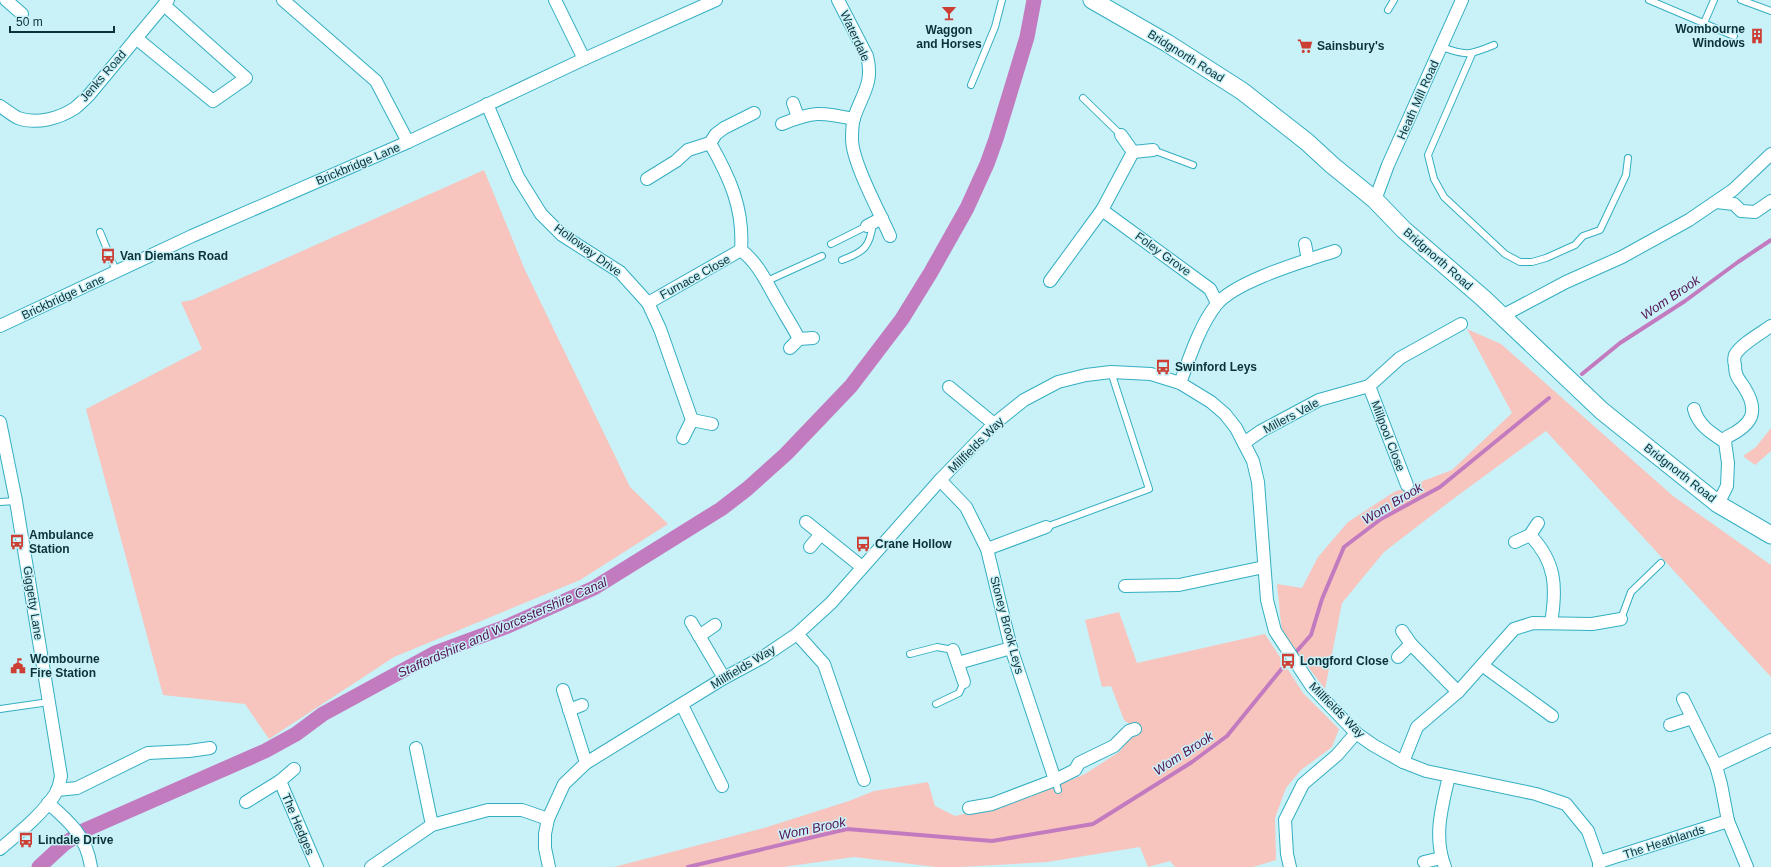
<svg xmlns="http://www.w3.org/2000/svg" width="1771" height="867" viewBox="0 0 1771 867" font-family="Arial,sans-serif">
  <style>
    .green { fill: #f7c5bd }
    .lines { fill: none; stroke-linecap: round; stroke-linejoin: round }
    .stream { stroke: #c37bc0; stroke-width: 4 }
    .canal { stroke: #c37bc0; stroke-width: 15 }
    .service-casing { stroke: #33afc1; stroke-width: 8 }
    .minor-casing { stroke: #33afc1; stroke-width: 14 }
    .secondary-casing { stroke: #33afc1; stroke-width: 19 }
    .service { stroke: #fff; stroke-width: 6 }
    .minor { stroke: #fff; stroke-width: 12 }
    .secondary { stroke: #fff; stroke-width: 17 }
    .labels { text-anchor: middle; stroke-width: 3; stroke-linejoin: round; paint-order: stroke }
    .poi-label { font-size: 12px; font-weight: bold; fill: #0c3238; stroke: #c9f1f8; text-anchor: start }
    .street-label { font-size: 12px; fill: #0c3238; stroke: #c9f1f8 }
    .water-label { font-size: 13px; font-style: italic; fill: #531152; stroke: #c9f1f8 }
  </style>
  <rect width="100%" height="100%" fill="#c9f1f8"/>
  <g class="green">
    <polygon points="484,170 525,270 630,487 668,524 580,580 394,657 269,739 245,704 163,695 86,409 202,349 181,302 192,300"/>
    <polygon points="1467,329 1501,344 1673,496 1771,565 1771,677 1546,431 1453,499 1384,552 1342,603 1325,689 1282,633 1277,584 1302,588 1318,557 1348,522 1394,492 1452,470 1512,413"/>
    <polygon points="1771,428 1771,451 1755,465 1743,456 1756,447"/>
    <polygon points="1119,612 1137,663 1265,634 1303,693 1339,729 1332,747 1301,770 1286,788 1275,818 1276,860 1253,867 1175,867 1170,861 1148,867 1140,847 1047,862 960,867 936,867 854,857 783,867 614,867 764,828 849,801 874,791 928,782 935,806 955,816 1027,798 1085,774 1119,752 1137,730 1124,720 1111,686 1102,687 1085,620"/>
  </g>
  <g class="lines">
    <g class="stream">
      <polyline points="1582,374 1620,343 1685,301 1738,262 1771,240"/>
      <polyline points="688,867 847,829 992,841 1093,824 1192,762 1227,736 1288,661 1311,635 1322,599 1344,547 1381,519 1440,487 1549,398"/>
    </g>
    <polyline class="canal" points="39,867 64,844 85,830 265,751 296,734 323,714 435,653 508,626 594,588 721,509 747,489 786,454 851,386 902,319 931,272 967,208 987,164 996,139 1027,37 1034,0"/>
    <g class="service-casing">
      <g id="service">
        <polyline points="1649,0 1734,36"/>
        <polyline points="1741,0 1771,11"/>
        <polyline points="1388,10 1394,0"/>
        <polyline points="1704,23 1714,0"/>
        <path d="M1442,47c24,9 28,8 52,-2"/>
        <polyline points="1472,54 1428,155 1434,179 1444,197 1505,254 1520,262 1532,262 1546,258 1575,245 1583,236 1600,230 1626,175 1628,158"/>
        <polyline points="971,85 995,27 1002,0"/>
        <polyline points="1083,98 1121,135"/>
        <polyline points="1153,150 1193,165"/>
        <polyline points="100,232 116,271"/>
        <polyline points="831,244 867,226"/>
        <path d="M842,260c22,-8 28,-13 31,-37"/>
        <polyline points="767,281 822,256"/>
        <polyline points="0,502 16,501"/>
        <polyline points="1046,527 1149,489 1111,372"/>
        <polyline points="1621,619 1631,592 1661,563"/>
        <polyline points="910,654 937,647 953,650"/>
        <polyline points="936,704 959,693 964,682"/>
        <polyline points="0,709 49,702"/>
        <polyline points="1055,780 1058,790"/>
      </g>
    </g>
    <g class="minor-casing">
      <g id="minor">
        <polyline points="6,0 22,14"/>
        <polyline points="283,0 376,81 408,142"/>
        <polyline points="555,0 584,59"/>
        <path d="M838,0l29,56c7,27 -5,38 -13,62 -2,6 -2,15 -2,21 0,23 28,74 38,97"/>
        <polyline points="136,38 213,101 246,78 164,5"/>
        <polyline points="793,103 798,117"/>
        <polyline points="487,104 518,177 541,214 562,235 620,272 648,303 660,329 692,420"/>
        <path d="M0,106c6,4 12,9 18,12 19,7 42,0 57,-10 5,-4 10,-9 14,-13l79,-95"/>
        <path d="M782,124c31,-13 39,-12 72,-5"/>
        <polyline points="1121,135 1133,152 1153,150"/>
        <path d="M710,143c20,35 34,66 31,107"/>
        <polyline points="647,179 676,161 688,150 710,143 716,134 724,128 754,113"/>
        <polyline points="1375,200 1388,165 1462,0"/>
        <polyline points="1716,202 1734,204 1741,211 1755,212 1771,201"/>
        <polyline points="1102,210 1210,289 1217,303"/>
        <polyline points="867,226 882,218"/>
        <polyline points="1305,244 1308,260"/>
        <polyline points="1050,281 1102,210 1133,152"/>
        <path d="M648,303l93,-53c19,15 26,34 38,54 6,11 14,23 20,35"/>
        <polyline points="1502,316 1566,282 1622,257 1689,220 1733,190 1771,154"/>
        <polyline points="0,326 192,236 408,142 584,59 716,0"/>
        <polyline points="790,348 799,339 813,338"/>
        <path d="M1180,383c10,-26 19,-56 36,-78 19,-24 89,-44 119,-54"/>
        <polyline points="1369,386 1407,485"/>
        <polyline points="949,387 994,424"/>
        <path d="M1694,409c4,16 17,24 31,33l3,21 -1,23 -9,18"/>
        <path d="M0,422l16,79 45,275c-1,5 -2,11 -4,15 -11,20 -39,43 -57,58"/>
        <polyline points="683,438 692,420 712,424"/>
        <path d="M1725,442l2,-5c25,-12 33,-25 17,-50 -6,-9 -9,-11 -9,-22 -1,-3 -1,-7 0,-10 5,-10 26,-22 36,-29"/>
        <polyline points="1244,443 1261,431 1319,400 1369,386 1400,358 1461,324"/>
        <polyline points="940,480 966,507 987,549 1011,648 1055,780"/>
        <polyline points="806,522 862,567"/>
        <path d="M1530,535c26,27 27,52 21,88"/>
        <polyline points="1515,542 1530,535 1538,523"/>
        <polyline points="810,547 821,534"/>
        <polyline points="987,549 1046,527"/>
        <polyline points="1125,586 1179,585 1264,567"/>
        <polyline points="691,622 724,678"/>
        <polyline points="1402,631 1411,644 1458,692"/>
        <polyline points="797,634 824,664 864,780"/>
        <polyline points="699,636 715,625"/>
        <polyline points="953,650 964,682"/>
        <polyline points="1398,657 1411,644"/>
        <polyline points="958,663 1011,648"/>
        <polyline points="1482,665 1552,716"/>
        <polyline points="563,690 586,763"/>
        <polyline points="1683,699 1716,766 1721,784 1728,821"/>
        <polyline points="682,705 722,786"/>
        <polyline points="569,710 582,705"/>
        <polyline points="1670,725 1692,718"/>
        <polyline points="416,748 432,825"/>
        <polyline points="1403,762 1417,727 1458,692 1514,629 1533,623 1592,624 1621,619"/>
        <polyline points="1716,766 1771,740"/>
        <polyline points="280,781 317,867"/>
        <polyline points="57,790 77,788 148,753 189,751 210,748"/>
        <polyline points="246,802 280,781 294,769"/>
        <path d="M48,803c21,18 39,34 43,64"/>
        <polyline points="969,808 992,804 1055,780 1075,770 1079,763 1114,746 1129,731 1135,729"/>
        <polyline points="1424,862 1441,858"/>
        <polyline points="1599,862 1728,821 1747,867"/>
        <polyline points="371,867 432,825 488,810 522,810 548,819"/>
        <polyline points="549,867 545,848 545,834 548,819 564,784 586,763 724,678 763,657 797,634 831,603 940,480 994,424 1024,400 1058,382 1086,375 1111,372 1151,374 1180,383 1211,402 1225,414 1236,428 1253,461 1258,482 1267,600 1275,631 1312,687 1356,733 1373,745 1403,762 1426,771 1536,794 1566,804 1588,831 1599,862 1599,867"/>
        <polyline points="1290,867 1287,854 1285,820 1303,784 1337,755 1356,733"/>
        <path d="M1445,867c-12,-30 -3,-61 4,-91"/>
      </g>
    </g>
    <g class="secondary-casing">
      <polyline id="secondary" points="1092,0 1167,43 1242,91 1307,142 1332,165 1375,200 1404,230 1483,298 1602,411 1718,504 1771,535"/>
    </g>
    <use href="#service" class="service"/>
    <use href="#minor" class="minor"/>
    <use href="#secondary" class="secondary"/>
  </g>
  <defs>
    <g id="bar-bare" transform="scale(1.2)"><path d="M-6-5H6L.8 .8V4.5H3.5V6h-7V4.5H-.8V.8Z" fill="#cc3f34" stroke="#c9f1f8" stroke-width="2.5" paint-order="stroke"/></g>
    <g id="building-bare" transform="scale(1.2)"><path d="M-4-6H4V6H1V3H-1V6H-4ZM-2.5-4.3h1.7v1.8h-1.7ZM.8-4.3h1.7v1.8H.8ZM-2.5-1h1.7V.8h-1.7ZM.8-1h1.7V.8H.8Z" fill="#cc3f34" stroke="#c9f1f8" stroke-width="2.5" paint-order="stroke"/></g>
    <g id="supermarket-bare" transform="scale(1.2)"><path d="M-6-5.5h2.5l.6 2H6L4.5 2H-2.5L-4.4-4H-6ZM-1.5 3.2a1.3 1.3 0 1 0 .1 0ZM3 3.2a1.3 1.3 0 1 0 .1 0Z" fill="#cc3f34" stroke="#c9f1f8" stroke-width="2.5" paint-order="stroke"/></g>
    <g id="bus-bare" transform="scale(1.2)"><path d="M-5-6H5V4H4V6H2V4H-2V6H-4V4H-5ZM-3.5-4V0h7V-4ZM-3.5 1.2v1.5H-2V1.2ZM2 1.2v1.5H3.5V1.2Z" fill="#cc3f34" stroke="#c9f1f8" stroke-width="2.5" paint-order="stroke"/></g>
    <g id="civic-bare" transform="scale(1.2)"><path d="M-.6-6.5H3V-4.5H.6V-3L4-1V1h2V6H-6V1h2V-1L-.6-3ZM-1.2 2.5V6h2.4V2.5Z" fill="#cc3f34" stroke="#c9f1f8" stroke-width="2.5" paint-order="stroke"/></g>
  </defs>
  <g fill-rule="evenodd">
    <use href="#bar-bare" x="949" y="13"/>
    <use href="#building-bare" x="1757" y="36"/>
    <use href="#supermarket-bare" x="1305" y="46"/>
    <use href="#bus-bare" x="108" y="256"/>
    <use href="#bus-bare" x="1163" y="367"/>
    <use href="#bus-bare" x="17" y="542"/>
    <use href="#bus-bare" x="863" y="544"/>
    <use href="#bus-bare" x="1288" y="661"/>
    <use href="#civic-bare" x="18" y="666"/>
    <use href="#bus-bare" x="26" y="840"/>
  </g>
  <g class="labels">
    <g class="poi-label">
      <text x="1745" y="33" text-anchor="end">Wombourne<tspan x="1745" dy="14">Windows</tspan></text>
      <text x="949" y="34" text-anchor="middle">Waggon<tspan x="949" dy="14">and Horses</tspan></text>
      <text x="1317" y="50">Sainsbury's</text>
      <text x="120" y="260">Van Diemans Road</text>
      <text x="1175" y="371">Swinford Leys</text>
      <text x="29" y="539">Ambulance<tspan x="29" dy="14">Station</tspan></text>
      <text x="875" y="548">Crane Hollow</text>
      <text x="30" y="663">Wombourne<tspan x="30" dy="14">Fire Station</tspan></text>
      <text x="1300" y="665">Longford Close</text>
      <text x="38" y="844">Lindale Drive</text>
    </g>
    <g class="street-label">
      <text transform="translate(855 36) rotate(65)" y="4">Waterdale</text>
      <text transform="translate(1186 56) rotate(32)" y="4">Bridgnorth Road</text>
      <text transform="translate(103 76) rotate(-49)" y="4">Jenks Road</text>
      <text transform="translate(1418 100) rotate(-66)" y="4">Heath Mill Road</text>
      <text transform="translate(358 164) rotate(-23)" y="4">Brickbridge Lane</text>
      <text transform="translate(588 250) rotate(36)" y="4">Holloway Drive</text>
      <text transform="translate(1163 254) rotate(36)" y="4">Foley Grove</text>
      <text transform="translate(1438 259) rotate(41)" y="4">Bridgnorth Road</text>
      <text transform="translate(695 277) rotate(-29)" y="4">Furnace Close</text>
      <text transform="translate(63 297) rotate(-25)" y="4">Brickbridge Lane</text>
      <text transform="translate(1291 416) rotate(-28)" y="4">Millers Vale</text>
      <text transform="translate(1388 436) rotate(69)" y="4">Millpool Close</text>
      <text transform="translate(976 445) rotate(-45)" y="4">Millfields Way</text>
      <text transform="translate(1680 473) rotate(38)" y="4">Bridgnorth Road</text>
      <text transform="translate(33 603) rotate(81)" y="4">Giggetty Lane</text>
      <text transform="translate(1007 625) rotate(75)" y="4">Stoney Brook Leys</text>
      <text transform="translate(743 667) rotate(-31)" y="4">Millfields Way</text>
      <text transform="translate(1337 710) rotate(45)" y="4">Millfields Way</text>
      <text transform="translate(298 824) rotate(67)" y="4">The Hedges</text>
      <text transform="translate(1664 842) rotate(-18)" y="4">The Heathlands</text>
    </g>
    <g class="water-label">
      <text transform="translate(1670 297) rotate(-34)" y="5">Wom Brook</text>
      <text transform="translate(1392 503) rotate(-31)" y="5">Wom Brook</text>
      <text transform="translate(502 627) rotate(-24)" y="5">Staffordshire and Worcestershire Canal</text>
      <text transform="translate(1183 753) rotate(-33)" y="5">Wom Brook</text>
      <text transform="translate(812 828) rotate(-12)" y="5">Wom Brook</text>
    </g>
  </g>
  <path d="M10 26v6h104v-6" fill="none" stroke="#0c3238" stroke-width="2"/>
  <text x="16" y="26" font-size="12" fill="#0c3238" stroke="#c9f1f8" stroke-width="3" paint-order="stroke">50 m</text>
</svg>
